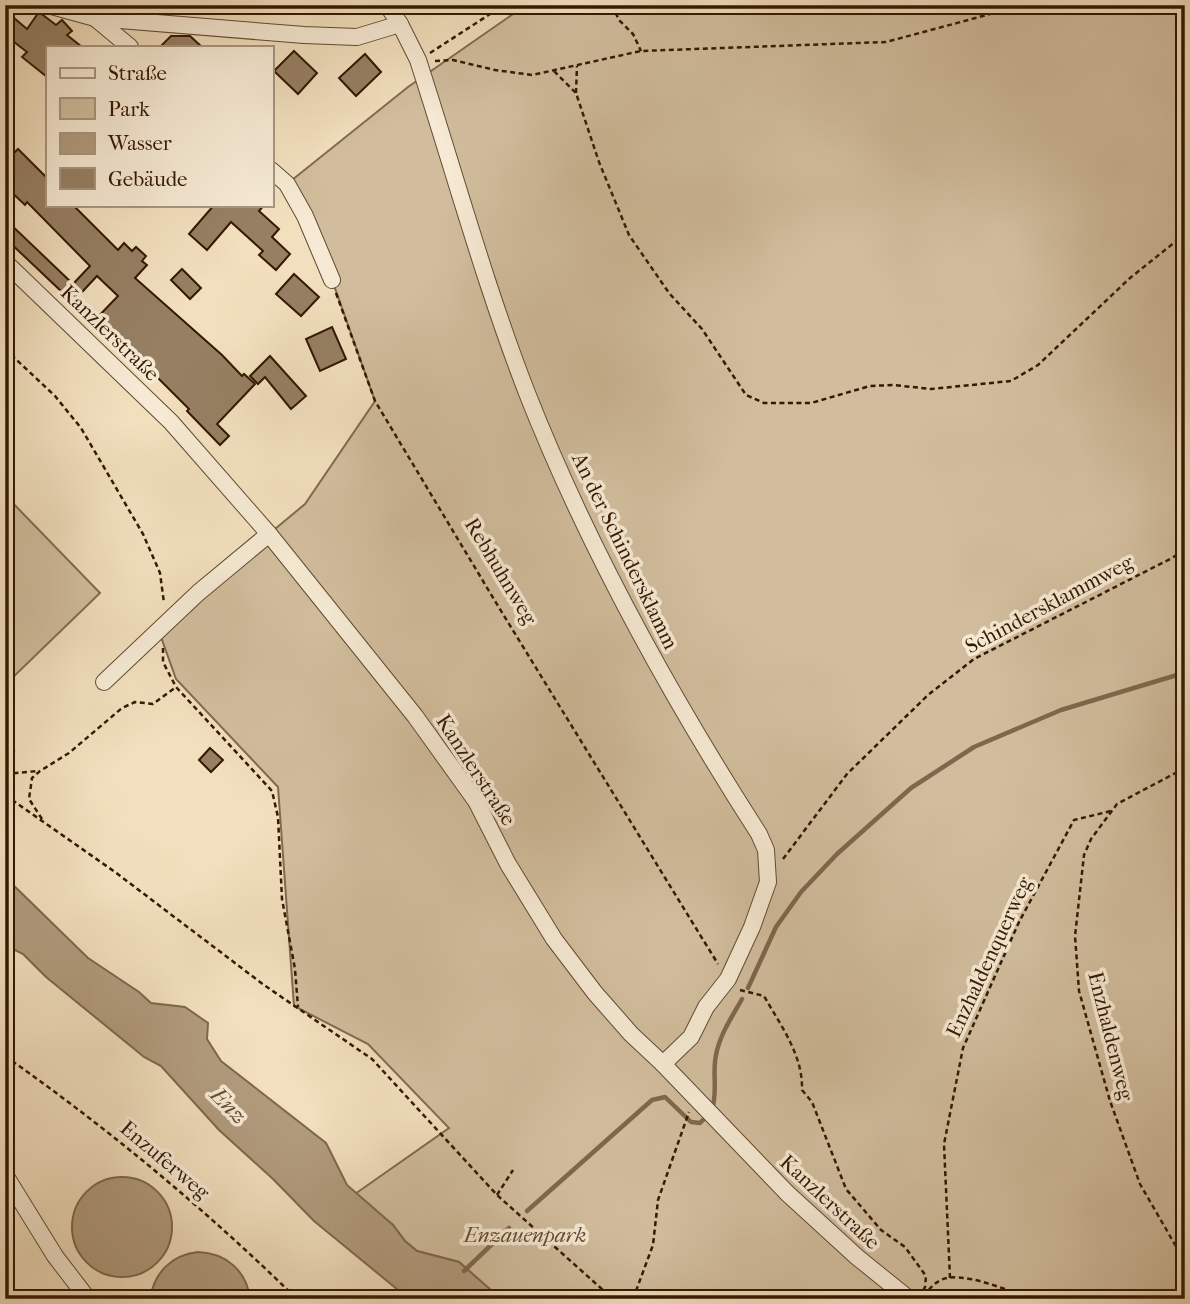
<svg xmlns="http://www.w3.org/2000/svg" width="1190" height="1304" viewBox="0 0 1190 1304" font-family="'IM FELL French Canon',serif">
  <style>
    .green { fill: #d1bd9d; stroke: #826a50; stroke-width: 2 }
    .water { fill: #b19b7d; stroke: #7f674c; stroke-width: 2 }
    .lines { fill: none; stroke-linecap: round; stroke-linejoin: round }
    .stream { stroke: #7f674c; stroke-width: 4.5 }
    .building { fill: #967f63; stroke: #341802; stroke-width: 2 }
    .minor-casing { stroke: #634a31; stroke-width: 18 }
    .path { stroke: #341802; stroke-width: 2.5; stroke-dasharray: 5 3.5; stroke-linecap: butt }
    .minor { stroke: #f6ead4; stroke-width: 16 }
    .labels { text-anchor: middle; stroke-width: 7; stroke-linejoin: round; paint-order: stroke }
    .street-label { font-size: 21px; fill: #341802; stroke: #f6ead4 }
    .park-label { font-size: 21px; font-style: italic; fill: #634a30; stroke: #f6ead4 }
    .water-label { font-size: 23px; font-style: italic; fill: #664c33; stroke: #f6ead4 }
  </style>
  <rect width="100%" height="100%" fill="#f1dfbd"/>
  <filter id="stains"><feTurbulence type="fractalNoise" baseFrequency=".00286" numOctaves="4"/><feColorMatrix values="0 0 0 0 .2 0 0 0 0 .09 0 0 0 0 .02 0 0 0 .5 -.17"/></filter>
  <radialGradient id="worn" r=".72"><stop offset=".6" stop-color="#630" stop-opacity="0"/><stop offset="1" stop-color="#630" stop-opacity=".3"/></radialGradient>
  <g class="green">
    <polygon points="526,5 1185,5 1185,1299 501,1299 459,1262 417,1251 405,1241 393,1225 355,1194 449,1128 368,1044 294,1006 278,787 176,679 161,637 269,534 305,504 375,401 332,280 287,184 408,87"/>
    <polygon points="5,495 100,593 5,685"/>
  </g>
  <g class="water">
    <polygon points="5,877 88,958 139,992 151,1003 185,1007 208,1023 207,1039 221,1061 326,1143 347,1185 393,1225 405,1241 417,1251 459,1262 501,1299 409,1299 314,1221 273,1179 219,1130 161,1066 144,1057 46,977 23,954 5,945"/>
    <circle cx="122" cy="1227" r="50"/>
    <path d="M198,1252c28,1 49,19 52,47h-100c4,-26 21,-44 48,-47z"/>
  </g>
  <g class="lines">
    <g class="stream">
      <polyline points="748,988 776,927 801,892 837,854 911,788 974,747 1061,710 1177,675 1185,670"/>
      <path d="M712,1110c6,-19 0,-37 4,-55 4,-21 16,-38 26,-56"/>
      <polyline points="527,1211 652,1100 665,1097 691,1122 700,1123 703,1120"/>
      <polyline points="464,1271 509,1228"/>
    </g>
  </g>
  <g class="building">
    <polygon points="39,12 56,25 62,20 72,31 67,35 82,47 47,47 47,77 22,57 27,52 5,35 5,30 14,18 27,29"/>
    <polygon points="171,36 190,36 202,47 160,47"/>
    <polygon points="294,51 317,73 298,94 274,71"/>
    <polygon points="365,54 381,72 356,96 339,78"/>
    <polygon points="18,149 47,178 47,205 73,205 118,250 124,243 132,251 136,247 146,256 142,261 147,265 135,278 222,355 242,376 244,374 255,384 217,424 229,436 220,445 187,411 189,409 116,336 106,328 101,332 92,323 118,296 97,276 70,305 61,296 63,293 5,238 5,219 73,284 90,266 27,202 25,205 5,186 5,162"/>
    <polygon points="214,205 264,205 259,211 279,229 272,237 290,254 276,270 259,255 263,251 231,222 207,250 189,234"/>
    <polygon points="182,269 201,288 190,299 171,280"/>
    <polygon points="294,274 319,297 301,316 276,294"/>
    <polygon points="332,327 346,359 320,371 306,339"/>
    <polygon points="270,356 306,396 291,409 265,377 258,384 250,376"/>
    <polygon points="210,748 223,760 211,772 199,760"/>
  </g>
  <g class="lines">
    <g class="minor-casing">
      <g id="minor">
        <polyline points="48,5 95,18 304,35 357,37 400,24"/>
        <path d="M387,5l13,19 18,36c36,111 67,225 109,333 61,155 142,301 232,441l7,16 2,32 -16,45 -24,52 -22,28 -15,30 -28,27"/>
        <polyline points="95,18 130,47"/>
        <polyline points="271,170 287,184 305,216 332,280"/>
        <polyline points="5,262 171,422 269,534 415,716 476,801 508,864 554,939 595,993 631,1034 663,1064 787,1193 857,1257 909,1299"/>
        <polyline points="104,682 198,593 269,534"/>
        <polyline points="5,1175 55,1256 88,1299"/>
      </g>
    </g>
    <g class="path">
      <polyline points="612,5 619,20 633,34 641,51"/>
      <polyline points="430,53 504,5"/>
      <polyline points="435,61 453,60 495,70 532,75 641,51 886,42 1024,5"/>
      <polyline points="554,71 576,93 599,162 629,235 669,293 702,329 746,395 764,403 811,403 870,386 893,385 931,389 1011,381 1038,365 1130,278 1185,234"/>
      <polyline points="576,93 577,66"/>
      <polyline points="336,293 375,401 498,606 718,964"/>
      <polyline points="5,349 55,396 81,428 143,534 160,573 164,603"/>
      <polyline points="163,648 163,662 176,687 272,791 278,817 282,899 295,969 298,1007"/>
      <polyline points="5,760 16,749"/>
      <polyline points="1185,768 1117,804 1091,839 1084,855 1075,936 1079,991 1110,1101 1140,1184 1185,1262"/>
      <polyline points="5,774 37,771"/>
      <polyline points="5,795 115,872 264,985 372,1059 497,1195 613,1299"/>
      <polyline points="42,819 29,799 32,778 40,771 69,753 122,708 135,702 153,704 176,687"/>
      <polyline points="783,859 847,774 928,695 974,659 1172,558 1185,549"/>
      <path d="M740,990l24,6c17,30 39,59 38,94l10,12 34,87 35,41 24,17 21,29 -1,11 -3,6"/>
      <path d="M5,1056c104,73 201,154 292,243"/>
      <polyline points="497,1195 513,1170"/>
      <polyline points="950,1278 944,1144 963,1048 1019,922 1074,820 1111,811"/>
      <path d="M923,1296c5,-5 10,-12 16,-15 21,-13 73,12 95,18"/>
      <polyline points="633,1299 653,1245 658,1200 689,1112"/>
      <polyline points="655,1299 669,1296 690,1299"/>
    </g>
    <use href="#minor" class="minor"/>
  </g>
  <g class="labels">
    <g class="street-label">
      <text transform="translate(110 333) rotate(44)" y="7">Kanzlerstraße</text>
      <text transform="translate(625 551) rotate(64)" y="7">An der Schindersklamm</text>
      <text transform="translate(501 571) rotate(59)" y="7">Rebhuhnweg</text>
      <text transform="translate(1049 604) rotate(-28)" y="7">Schindersklammweg</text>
      <text transform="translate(476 770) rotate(57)" y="7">Kanzlerstraße</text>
      <text transform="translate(989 957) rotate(-65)" y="7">Enzhaldenquerweg</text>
      <text transform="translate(1111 1036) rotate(76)" y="7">Enzhaldenweg</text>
      <text transform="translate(165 1160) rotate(40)" y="7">Enzuferweg</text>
      <text transform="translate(830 1202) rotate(43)" y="7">Kanzlerstraße</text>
    </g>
    <g class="park-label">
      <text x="525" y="1242">Enzauenpark</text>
    </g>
    <g class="water-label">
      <text transform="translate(229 1105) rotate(45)" y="8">Enz</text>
    </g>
  </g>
  <rect width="1190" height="1304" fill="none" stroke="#f1dfbd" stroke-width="28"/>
  <rect x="7" y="7" width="1176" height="1290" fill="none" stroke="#341802" stroke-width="3.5"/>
  <rect x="14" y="14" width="1162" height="1276" fill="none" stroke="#341802" stroke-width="2"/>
  <rect x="46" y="46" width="228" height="161" fill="#f6ead4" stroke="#a89680" stroke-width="2"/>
  <rect x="60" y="68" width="35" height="10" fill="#f6ead4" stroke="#a89680" stroke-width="2"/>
  <text x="108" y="80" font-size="21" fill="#341802">Straße</text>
  <rect x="60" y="98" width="35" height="21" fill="#d1bd9d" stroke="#a89680" stroke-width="2"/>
  <text x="108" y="116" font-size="21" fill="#341802">Park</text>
  <rect x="60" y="133" width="35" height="21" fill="#b19b7d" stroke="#a89680" stroke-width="2"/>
  <text x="108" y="150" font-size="21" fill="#341802">Wasser</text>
  <rect x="60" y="168" width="35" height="21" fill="#967f63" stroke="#a89680" stroke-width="2"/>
  <text x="108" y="186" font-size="21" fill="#341802">Gebäude</text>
  <rect width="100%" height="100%" filter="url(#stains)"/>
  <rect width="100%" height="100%" fill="url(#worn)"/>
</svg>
